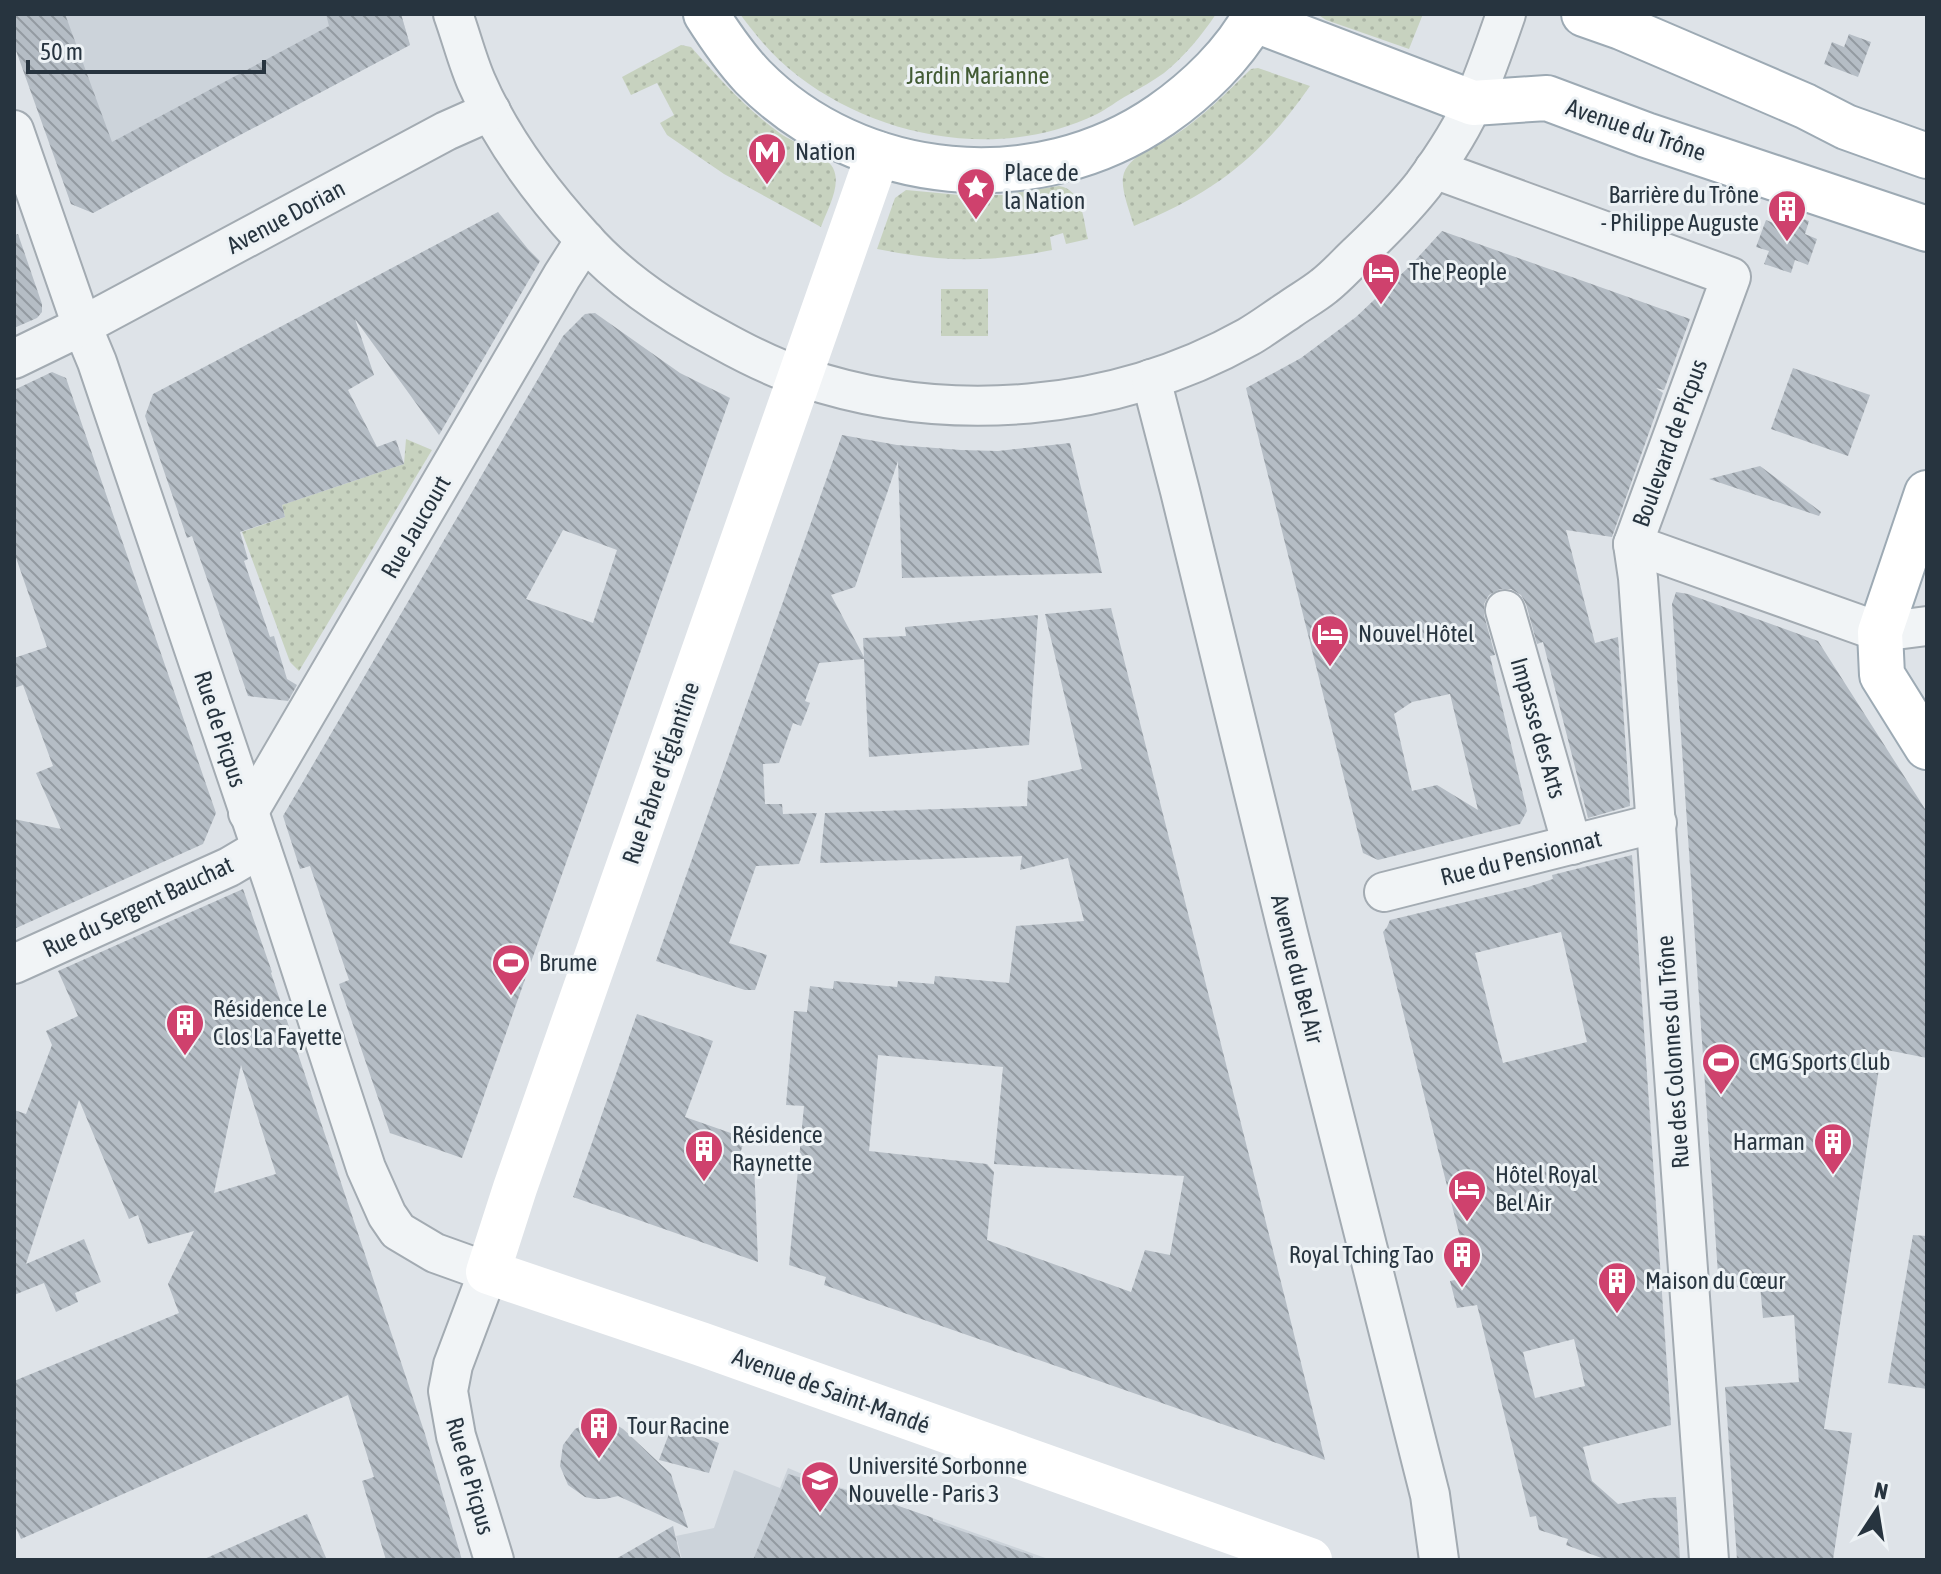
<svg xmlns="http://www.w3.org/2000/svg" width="1941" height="1574" viewBox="0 0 1941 1574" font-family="'Asap Condensed',sans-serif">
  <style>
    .built { fill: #ccd3da }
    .park { fill: url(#park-dots) }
    .building { fill: url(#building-back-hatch); fill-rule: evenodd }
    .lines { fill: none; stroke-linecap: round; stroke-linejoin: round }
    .street-casing { stroke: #a3abb2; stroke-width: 42 }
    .primary-casing { stroke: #9daab4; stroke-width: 48 }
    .street { stroke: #f1f4f6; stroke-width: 38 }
    .secondary { stroke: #fff; stroke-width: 44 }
    .primary { stroke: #fff; stroke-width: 44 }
    .labels { text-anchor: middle; stroke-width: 6; stroke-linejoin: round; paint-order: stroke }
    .park-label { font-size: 24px; fill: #425b34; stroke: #edf2f5 }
    .street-label { font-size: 24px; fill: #27343f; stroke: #edf2f5 }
    .poi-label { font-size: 24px; fill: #27343f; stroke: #edf2f5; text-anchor: start }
  </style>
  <defs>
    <pattern id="park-dots" width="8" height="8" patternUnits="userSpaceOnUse" patternTransform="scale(2)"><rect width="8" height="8" fill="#c7d2bf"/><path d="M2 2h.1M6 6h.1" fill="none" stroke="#abb5a5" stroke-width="1.8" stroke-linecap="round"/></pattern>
    <pattern id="building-back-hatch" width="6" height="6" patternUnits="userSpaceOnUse" patternTransform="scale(2)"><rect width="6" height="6" fill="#b5bdc5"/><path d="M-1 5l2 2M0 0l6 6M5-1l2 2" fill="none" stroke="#939aa1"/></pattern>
  </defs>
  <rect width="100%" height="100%" fill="#dee3e8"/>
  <g class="built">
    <polygon points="14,14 401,14 410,45 93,213 71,204"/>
    <polygon points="788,1468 819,1481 887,1502 1051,1560 682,1560 676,1536 714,1528 734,1470 780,1488"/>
  </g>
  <g class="park">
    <path d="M740,14h476c-14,21 -32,43 -52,59 -11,8 -24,15 -36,22 -11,6 -21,14 -31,19 -96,47 -217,25 -299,-38 -23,-17 -41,-39 -58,-62z"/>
    <polygon points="1317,14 1423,14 1409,49 1326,20"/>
    <path d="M681,45l10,2c28,31 56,63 90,87 13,9 46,21 52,34 9,17 -6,42 -12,59l-97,-53 -57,-39 -7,-12 14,-8 -17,-32 -26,12 -9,-18z"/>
    <path d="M1258,68l52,18c-50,72 -96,107 -176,140 -4,-13 -13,-36 -11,-49 4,-22 36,-31 52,-42 28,-18 52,-43 76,-66z"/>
    <path d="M1059,186c24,4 24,33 29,53l-22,5 -3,-11 -13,4 2,13c-65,13 -110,12 -175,-1l18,-51 11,-8 54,5h42z"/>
    <rect x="941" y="289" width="47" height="47"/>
    <polygon points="406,439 432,450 299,671 290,662 242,532 285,517 282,505 404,464"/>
  </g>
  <g class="building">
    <polygon points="14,14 65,14 112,142 329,26 326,14 401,14 410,45 93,213 71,204 14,45"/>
    <polygon points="1849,34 1871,42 1858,77 1824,64 1832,42 1844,47"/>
    <polygon points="498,212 528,249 540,261 439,435 355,319 374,375 348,390 377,447 396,440 404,464 282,505 285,517 240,532 248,559 244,561 270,637 274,636 287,679 297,685 288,701 248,696 192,536 187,538 145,416 153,394"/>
    <polygon points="1783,212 1809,221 1805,234 1817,239 1808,265 1795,260 1791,273 1764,264 1769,251 1756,247 1766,220 1778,225"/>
    <path d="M1442,231l248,88 -26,71 -8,-2 7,5 -51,144 -46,-7 29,113 23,-6 12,169 -42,12 -45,-176 -6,2 -11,-40 -5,-9 -10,-6h-11l-11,6 -5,9v11l11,40 -5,1 37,155 -7,13 -142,36 -15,-7 -117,-465 55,-30 55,-41 54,-51zM1450,694l28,116 -41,-25 -25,6 -18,-77 18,-12z"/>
    <polygon points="18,234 42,304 42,312 37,318 14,328 14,235"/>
    <path d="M595,313l85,60 50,25 -268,760 -72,-25 -51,-149 10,-4 -39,-114 -10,3 -17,-53 280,-480 22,-22zM563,530l54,20 -24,73 -67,-24z"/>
    <polygon points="1793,368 1870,395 1848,456 1771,429"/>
    <polygon points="52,372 66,378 216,813 203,844 14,929 14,819 61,829 36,773 53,766 23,685 14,688 14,658 47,647 14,552 14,390"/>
    <polygon points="842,435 897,445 961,450 998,451 1070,443 1102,573 902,578 898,461 855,587 831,595 864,657 863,638 906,636 905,627 1038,615 1029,745 869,757 864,659 819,663 805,701 810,703 801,726 793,723 779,763 763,764 765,804 782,804 783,814 817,813 799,864 756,866 729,943 767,955 755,990 745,990 656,961"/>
    <polygon points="1760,466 1821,512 1819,516 1709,479"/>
    <polygon points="1676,592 1688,594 1818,641 1927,812 1927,1058 1882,1049 1824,1429 1852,1433 1833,1560 1737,1560 1725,1387 1799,1382 1794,1315 1763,1318 1760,1285 1719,1289 1672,604"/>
    <path d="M1111,608l175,694 39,158 -501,-175 2,-8 -37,-12 15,-159 -18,-1 8,-94 13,1 3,-26 23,3 1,-8 63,6 1,-6 36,3 1,-8 74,7 7,-57 68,-5 -16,-63 -48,12 2,-14 -202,7 5,-50 202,-7 1,-25 54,-12 -37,-155zM878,1055l125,12 -9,97 190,12 -14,79 -25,-5 -14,42 -144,-52 7,-68 -7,-8 -118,-13z"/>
    <path d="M1632,855l39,570 -88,22 9,34 26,23 32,-6 26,-1 4,63h-73l-41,-15 2,-6 -29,-9 -3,-14 -6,1 -53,-212 -20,3 -7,-27 20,-4 -87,-345 4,-5 3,-7 138,-33 25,-8 -1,-4zM1561,932l26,110 -84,21 -28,-110zM1574,1339l11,47 -50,12 -12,-46z"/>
    <path d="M243,889l29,83 -1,1 154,461 37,126h-76l-24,-79 12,-4 -26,-82 -327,144 -7,-15v-143l165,-68 -11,-29 26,-53 -46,13 -10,-29 -9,4 -50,-119 -53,164 58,-25 17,43 -26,11 3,9 -22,10 -12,-29 -30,12v-185l12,4 26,-69 -6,-14 32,-15 -20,-45zM241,1065l35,109 -62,19z"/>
    <polygon points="637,1014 713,1041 685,1117 745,1138 739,1157 754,1162 758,1262 573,1197"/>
    <polygon points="1913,1235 1927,1236 1927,1389 1888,1383"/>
    <polygon points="594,1421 615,1424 623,1429 671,1474 688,1528 618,1496 605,1499 595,1499 585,1497 568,1485 560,1466 563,1445 575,1429"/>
    <polygon points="672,1426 719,1443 709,1473 659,1460"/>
    <polygon points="788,1474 887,1502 933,1518 933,1521 1033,1556 1033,1560 753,1560"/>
    <polygon points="307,1514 327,1560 202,1560"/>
    <polygon points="673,1526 681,1560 614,1560"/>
  </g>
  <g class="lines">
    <g class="street-casing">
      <g id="street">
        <path d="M453,14c8,22 14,46 23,67 25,58 65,111 107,157 37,42 87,75 136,101 27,15 54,29 83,38 145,49 312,35 446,-40 14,-8 27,-18 41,-27 11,-8 24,-15 35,-24 13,-10 24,-23 36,-34 22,-21 44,-43 63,-67 19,-26 39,-55 51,-85 12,-28 22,-57 32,-86"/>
        <polyline points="14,130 82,326 97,362 273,883 366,1168 387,1215 398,1231 435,1253 488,1272 453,1365 448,1391 456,1436 494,1560"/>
        <polyline points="1434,169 1731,277 1633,544 1638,578 1709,1560"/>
        <polyline points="14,359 82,326 446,131 491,111"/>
        <polyline points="1151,379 1180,491 1288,933 1430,1495 1439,1560"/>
        <polyline points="1633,544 1880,632 1927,626"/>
        <polyline points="1505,610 1572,845"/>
        <polyline points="248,813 562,276 585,240"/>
        <polyline points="1384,892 1657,823"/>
        <polyline points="14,964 229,867 261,848"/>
      </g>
    </g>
    <g class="primary-casing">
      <g id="primary">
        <path d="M706,14c14,22 29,44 47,63 106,108 284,124 408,38 36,-25 74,-61 95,-101"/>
        <polyline points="1584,14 1621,27 1719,69 1805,106 1846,127 1927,156"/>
        <polyline points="1253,19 1473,103 1547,98 1646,135 1927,229"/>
        <polyline points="1927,493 1880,632 1882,675 1927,747"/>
      </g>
    </g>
    <use href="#street" class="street"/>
    <polyline class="secondary" points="878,154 515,1188 488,1272 701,1344 1310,1560"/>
    <use href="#primary" class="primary"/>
  </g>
  <defs>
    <g id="metro-pin" transform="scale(2)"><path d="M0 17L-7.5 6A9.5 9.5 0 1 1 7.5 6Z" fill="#cf416d" stroke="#edf2f5"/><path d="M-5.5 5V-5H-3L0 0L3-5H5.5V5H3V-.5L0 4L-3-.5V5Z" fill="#fff"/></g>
    <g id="sight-pin" transform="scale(2)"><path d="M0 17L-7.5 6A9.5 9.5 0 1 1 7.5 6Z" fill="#cf416d" stroke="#edf2f5"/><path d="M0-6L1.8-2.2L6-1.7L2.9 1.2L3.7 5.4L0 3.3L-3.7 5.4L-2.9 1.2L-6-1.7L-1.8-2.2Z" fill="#fff"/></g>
    <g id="building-pin" transform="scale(2)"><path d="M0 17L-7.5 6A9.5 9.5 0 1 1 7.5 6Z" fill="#cf416d" stroke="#edf2f5"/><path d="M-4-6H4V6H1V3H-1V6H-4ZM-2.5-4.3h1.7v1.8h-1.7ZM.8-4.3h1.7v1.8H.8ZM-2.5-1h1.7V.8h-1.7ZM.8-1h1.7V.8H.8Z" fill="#fff"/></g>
    <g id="hotel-pin" transform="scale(2)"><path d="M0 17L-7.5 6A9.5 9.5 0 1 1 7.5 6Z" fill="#cf416d" stroke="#edf2f5"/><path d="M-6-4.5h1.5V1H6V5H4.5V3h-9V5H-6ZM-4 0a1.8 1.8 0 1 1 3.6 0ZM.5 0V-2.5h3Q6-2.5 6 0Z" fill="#fff"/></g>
    <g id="stadium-pin" transform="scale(2)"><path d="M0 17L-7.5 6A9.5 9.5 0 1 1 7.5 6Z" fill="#cf416d" stroke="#edf2f5"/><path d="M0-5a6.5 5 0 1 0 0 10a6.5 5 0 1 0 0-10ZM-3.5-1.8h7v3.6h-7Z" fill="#fff"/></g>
    <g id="university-pin" transform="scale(2)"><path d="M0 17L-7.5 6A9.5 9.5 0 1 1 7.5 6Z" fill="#cf416d" stroke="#edf2f5"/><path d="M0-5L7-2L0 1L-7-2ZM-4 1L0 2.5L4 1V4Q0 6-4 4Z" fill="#fff"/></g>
  </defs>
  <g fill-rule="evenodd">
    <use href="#metro-pin" x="767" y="152"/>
    <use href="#sight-pin" x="976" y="187"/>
    <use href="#building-pin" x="1787" y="209"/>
    <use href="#hotel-pin" x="1381" y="272"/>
    <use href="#hotel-pin" x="1330" y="634"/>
    <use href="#stadium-pin" x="511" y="963"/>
    <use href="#building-pin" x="185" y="1023"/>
    <use href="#stadium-pin" x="1721" y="1062"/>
    <use href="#building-pin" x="1833" y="1142"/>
    <use href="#building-pin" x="704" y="1149"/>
    <use href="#hotel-pin" x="1467" y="1189"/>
    <use href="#building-pin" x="1462" y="1255"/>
    <use href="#building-pin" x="1617" y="1281"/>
    <use href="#building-pin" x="599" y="1426"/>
    <use href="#university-pin" x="820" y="1480"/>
  </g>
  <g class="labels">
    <g class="park-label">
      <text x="978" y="84">Jardin Marianne</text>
    </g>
    <g class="street-label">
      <text transform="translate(1636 130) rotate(19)" y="8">Avenue du Trône</text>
      <text transform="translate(286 217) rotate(-28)" y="8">Avenue Dorian</text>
      <text transform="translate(1670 443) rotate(-70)" y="8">Boulevard de Picpus</text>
      <text transform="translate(416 527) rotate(-60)" y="8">Rue Jaucourt</text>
      <text transform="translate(1538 728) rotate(74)" y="8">Impasse des Arts</text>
      <text transform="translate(220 729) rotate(72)" y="8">Rue de Picpus</text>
      <text transform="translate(661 773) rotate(-71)" y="8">Rue Fabre d'Églantine</text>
      <text transform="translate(1521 858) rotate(-14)" y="8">Rue du Pensionnat</text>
      <text transform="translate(138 907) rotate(-25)" y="8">Rue du Sergent Bauchat</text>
      <text transform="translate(1297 969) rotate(76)" y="8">Avenue du Bel Air</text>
      <text transform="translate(1673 1052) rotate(-94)" y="8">Rue des Colonnes du Trône</text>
      <text transform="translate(831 1391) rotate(20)" y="8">Avenue de Saint-Mandé</text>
      <text transform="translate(470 1476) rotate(74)" y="8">Rue de Picpus</text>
    </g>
    <g class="poi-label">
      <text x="795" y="160">Nation</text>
      <text x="1004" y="181">Place de<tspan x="1004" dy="28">la Nation</tspan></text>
      <text x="1759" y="203" text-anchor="end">Barrière du Trône<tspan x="1759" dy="28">- Philippe Auguste</tspan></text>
      <text x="1409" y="280">The People</text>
      <text x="1358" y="642">Nouvel Hôtel</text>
      <text x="539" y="971">Brume</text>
      <text x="213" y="1017">Résidence Le<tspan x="213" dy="28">Clos La Fayette</tspan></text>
      <text x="1749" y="1070">CMG Sports Club</text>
      <text x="732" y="1143">Résidence<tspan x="732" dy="28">Raynette</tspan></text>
      <text x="1805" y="1150" text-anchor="end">Harman</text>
      <text x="1495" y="1183">Hôtel Royal<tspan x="1495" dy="28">Bel Air</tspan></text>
      <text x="1434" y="1263" text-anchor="end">Royal Tching Tao</text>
      <text x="1645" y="1289">Maison du Cœur</text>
      <text x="627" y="1434">Tour Racine</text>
      <text x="848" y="1474">Université Sorbonne<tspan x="848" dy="28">Nouvelle - Paris 3</tspan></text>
    </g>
  </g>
  <rect width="1941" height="1574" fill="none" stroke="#27343f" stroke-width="32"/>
  <g transform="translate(1877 1510) rotate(12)" stroke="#edf2f5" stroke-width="6" paint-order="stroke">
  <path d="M0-6L14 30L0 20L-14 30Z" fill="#27343f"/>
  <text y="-12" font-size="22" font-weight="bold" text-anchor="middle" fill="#27343f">N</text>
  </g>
  <path d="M28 60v12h236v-12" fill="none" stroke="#27343f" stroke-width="4"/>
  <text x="40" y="60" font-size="24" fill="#27343f" stroke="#edf2f5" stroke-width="6" paint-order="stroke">50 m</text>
</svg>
